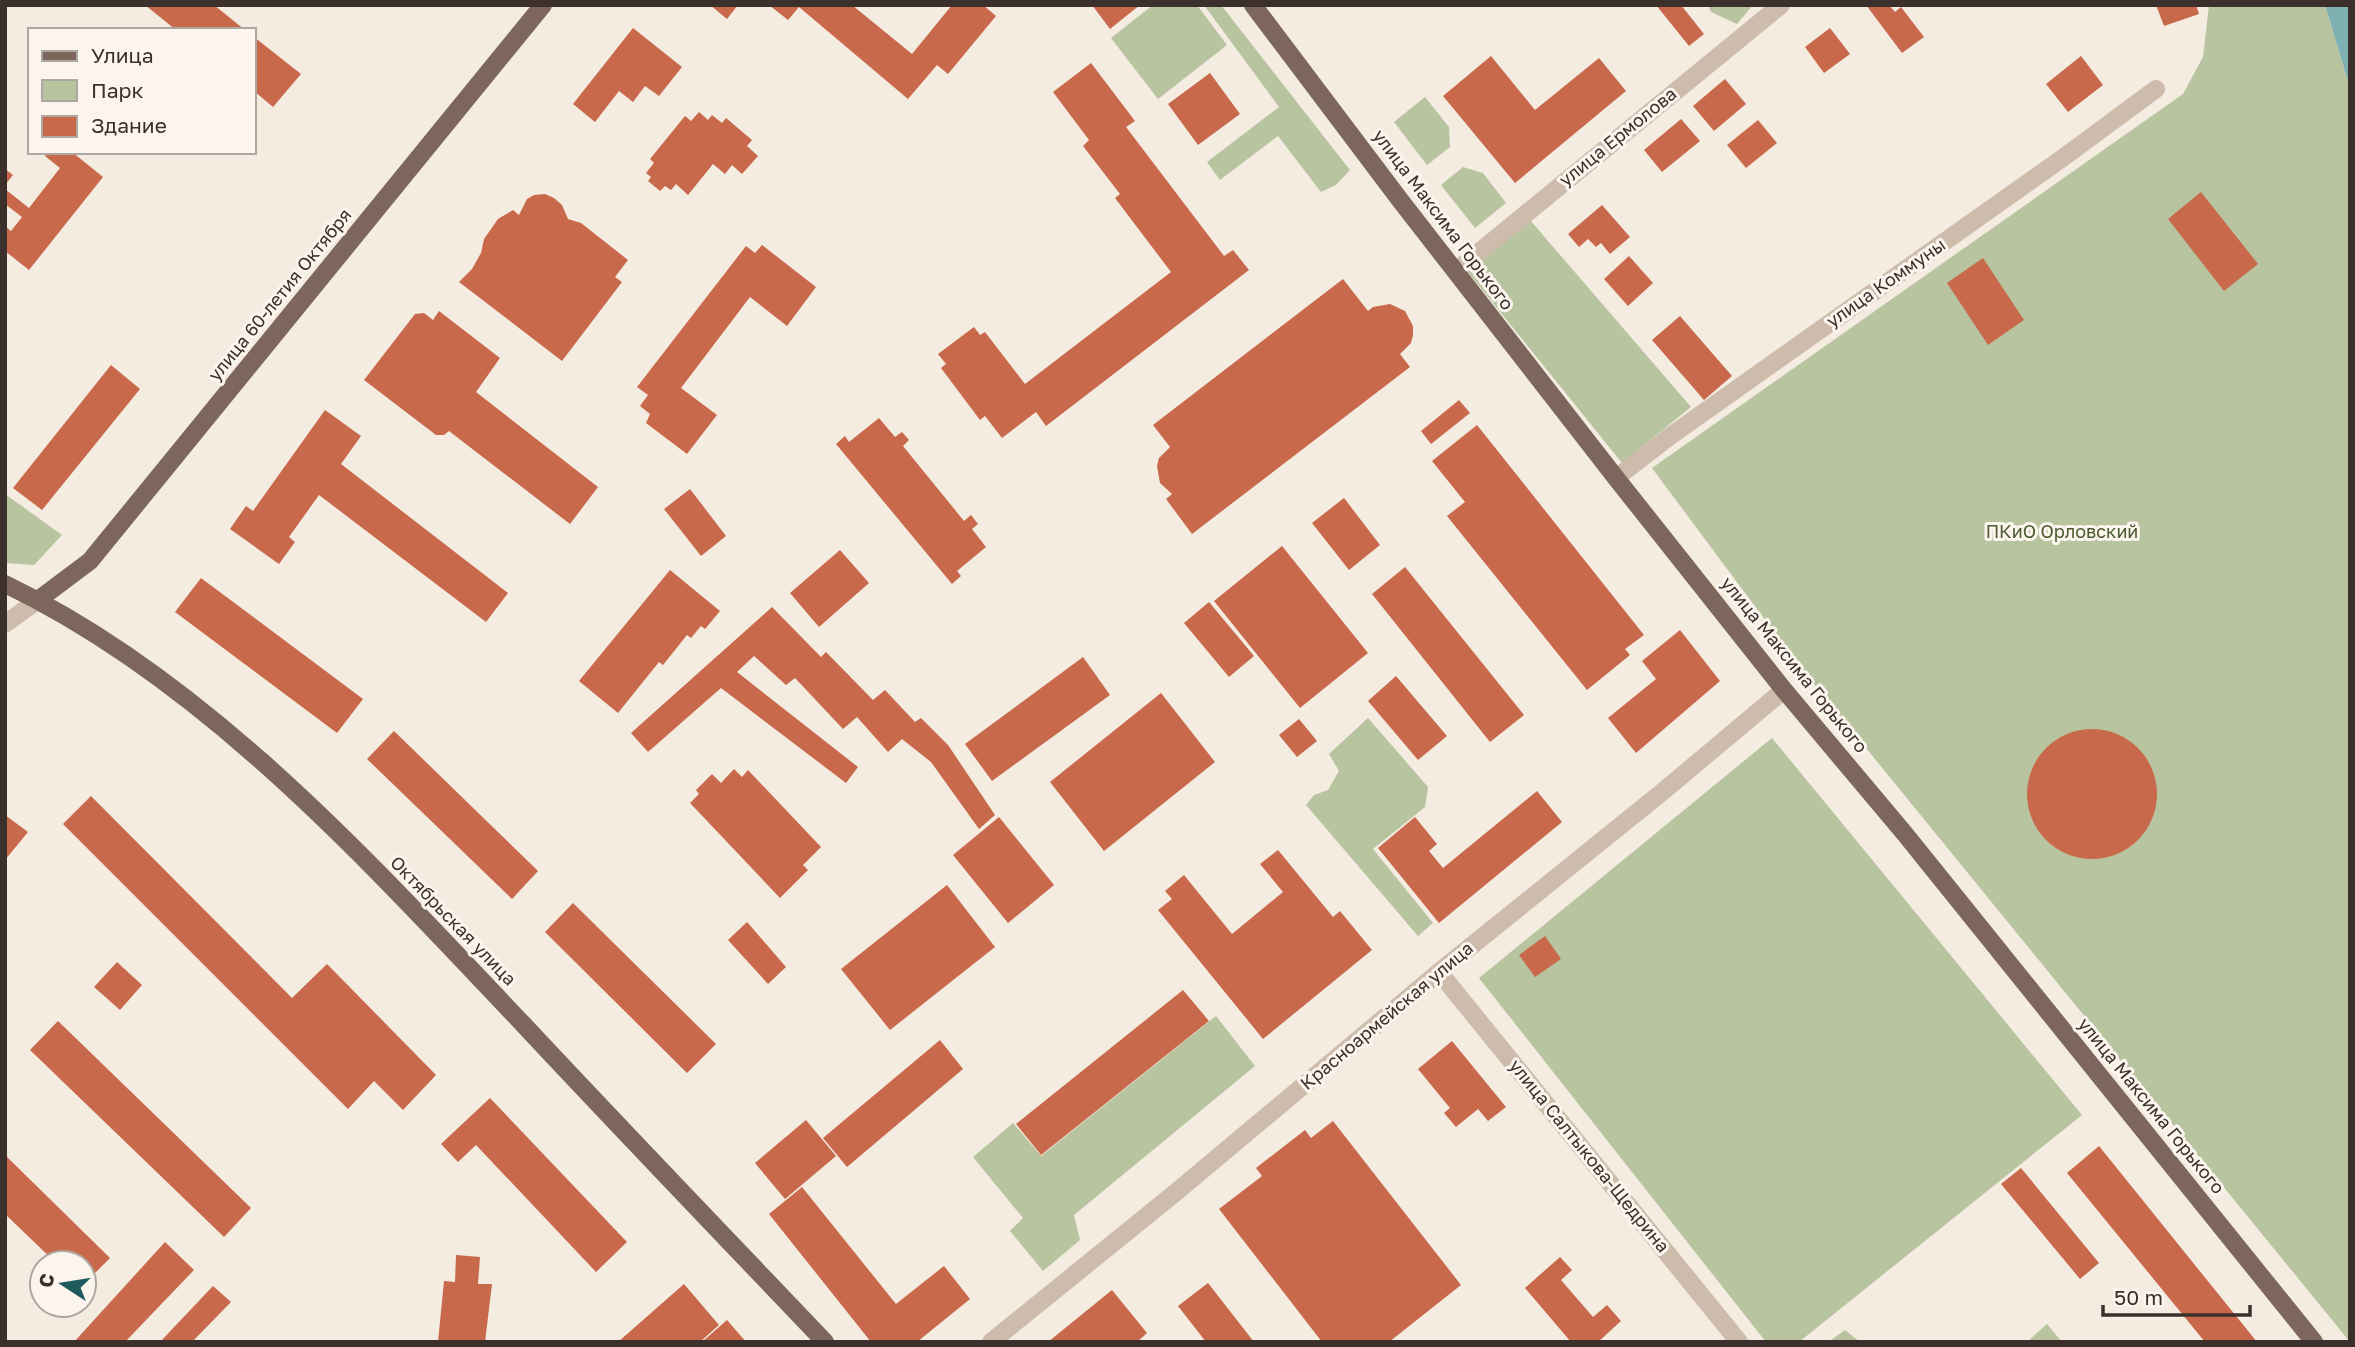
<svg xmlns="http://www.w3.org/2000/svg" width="2355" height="1347" viewBox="0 0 2355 1347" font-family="'Golos Text',sans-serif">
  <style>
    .green { fill: #b8c4a0 }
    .water { fill: #7fb0b2 }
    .building { fill: #c8694b }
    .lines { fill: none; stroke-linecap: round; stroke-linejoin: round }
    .minor { stroke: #cdbbac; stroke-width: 18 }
    .major { stroke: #7d675c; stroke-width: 18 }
    .labels { text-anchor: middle; stroke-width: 6; stroke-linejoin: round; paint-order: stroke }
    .street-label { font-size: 18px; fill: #3b302b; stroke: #fbf5ee }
    .park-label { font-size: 18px; fill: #4a5a2e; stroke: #fbf5ee }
  </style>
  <rect width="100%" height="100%" fill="#f4ebe1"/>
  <g class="green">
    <polygon points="1153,5 1197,5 1227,45 1158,99 1111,38"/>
    <polygon points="1204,5 1221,5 1350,170 1336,185 1321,192 1278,136 1220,180 1207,162 1279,107"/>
    <polygon points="1708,5 1753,5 1737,24 1711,12"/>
    <polygon points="2209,5 2325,5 2350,88 2350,1342 1800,667 1652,468 2183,94 2203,57"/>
    <polygon points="1425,97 1449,127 1450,147 1427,165 1394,122"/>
    <polygon points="1463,167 1483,173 1506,203 1475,228 1441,185"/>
    <polygon points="1530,220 1691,407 1622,463 1468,272"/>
    <polygon points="5,494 62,535 34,565 5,563"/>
    <polygon points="1368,718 1428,787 1425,807 1373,849 1433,923 1418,936 1306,805 1314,795 1328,790 1339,771 1329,754"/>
    <polygon points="1772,738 2082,1115 1799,1342 1766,1342 1479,978"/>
    <polygon points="1216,1016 1255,1066 1074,1215 1080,1240 1043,1271 1010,1231 1023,1218 973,1157 1013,1123 1041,1156"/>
    <polygon points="2047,1324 2062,1342 2027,1342"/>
    <polygon points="1845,1330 1860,1342 1828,1342"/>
  </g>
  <polygon class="water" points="2325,5 2350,5 2350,88"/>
  <g class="building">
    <polygon points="145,5 214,5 245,30 176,30"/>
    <polygon points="710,5 738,5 727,19"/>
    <polygon points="769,5 852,5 912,54 952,5 983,5 996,16 948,74 937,65 908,99 799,7 788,20"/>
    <polygon points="1092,5 1140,5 1110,29"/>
    <polygon points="1656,5 1681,5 1704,34 1689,46"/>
    <polygon points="1866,5 1889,5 1895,12 1901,7 1924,37 1902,53"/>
    <polygon points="2156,5 2196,5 2199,14 2164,26"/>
    <polygon points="633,28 682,67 659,96 645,86 633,102 619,91 595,122 573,104"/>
    <polygon points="1830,28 1850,54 1824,73 1805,47"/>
    <polygon points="254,37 301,74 273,107 254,91"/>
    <polygon points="1491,56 1535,110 1599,58 1626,91 1515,183 1443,96"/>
    <polygon points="2081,56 2103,85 2068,112 2046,84"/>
    <polygon points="1091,63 1135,121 1126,127 1224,256 1233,250 1249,270 1046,426 1036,412 1002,438 985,416 980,420 941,368 946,364 938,354 974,327 980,335 985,332 1025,384 1171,272 1115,198 1120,194 1083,146 1089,140 1053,92"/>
    <polygon points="1210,73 1240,114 1198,145 1168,104"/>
    <polygon points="1725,79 1746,104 1714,131 1693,106"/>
    <polygon points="699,112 708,120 712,115 722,123 726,118 752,140 747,146 758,156 742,174 732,165 725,174 713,164 688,195 676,184 671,190 665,186 660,191 648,181 651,177 646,173 654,163 650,159 685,116 691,121"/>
    <polygon points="1681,119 1700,141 1662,172 1644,150"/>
    <polygon points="1758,120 1777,143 1746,168 1727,145"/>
    <polygon points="48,152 72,152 103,177 29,270 5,251 5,226 11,231 22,217 5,204 5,189 29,208 60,168 45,156"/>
    <polygon points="5,169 13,175 5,185"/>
    <polygon points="2201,192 2258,264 2224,291 2168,219"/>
    <polygon points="545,194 554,198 562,205 568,219 581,223 628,260 615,277 622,282 562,361 459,282 472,269 481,253 484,239 498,219 513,210 519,215 527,199 534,195"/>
    <polygon points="1602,205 1630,237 1610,254 1601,243 1596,247 1588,239 1579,247 1568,234"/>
    <polygon points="762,245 816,287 787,326 750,297 681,388 717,415 687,454 646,423 650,414 640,406 648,395 637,387 746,246 755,253"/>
    <polygon points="1629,256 1653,283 1628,306 1604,279"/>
    <polygon points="1983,258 2024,320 1988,345 1947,283"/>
    <polygon points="1343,279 1368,311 1373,307 1390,304 1405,311 1413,326 1413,335 1411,343 1400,354 1410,367 1192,534 1166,499 1172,494 1160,483 1157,466 1159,458 1170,447 1153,425"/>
    <polygon points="439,311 500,358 476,392 598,487 570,524 449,431 444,435 436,435 364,380 415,314 424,313 433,320"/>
    <polygon points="1680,316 1732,376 1704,400 1652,340"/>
    <polygon points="111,365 140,389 42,510 13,488"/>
    <polygon points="1459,400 1470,413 1431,444 1421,431"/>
    <polygon points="325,410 361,436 341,464 508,593 486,622 319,495 289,537 295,542 279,564 230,529 246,506 253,511"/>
    <polygon points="879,418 895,437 902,432 909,440 903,446 964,521 971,515 978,524 972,529 986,547 957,571 961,576 952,584 836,444 845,436 849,442"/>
    <polygon points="1477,425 1644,635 1625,649 1630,655 1587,690 1447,516 1465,502 1432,461"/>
    <polygon points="690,489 726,536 701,556 664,509"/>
    <polygon points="1344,498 1380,545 1349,570 1312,523"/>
    <polygon points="1282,546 1368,653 1300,708 1214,601"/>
    <polygon points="840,550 869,583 819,627 790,593"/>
    <polygon points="1405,567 1524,715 1490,742 1372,594"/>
    <polygon points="670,570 720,611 705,629 701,626 691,638 687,635 663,665 659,662 618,713 579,681"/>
    <polygon points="201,578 363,699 337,733 175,612"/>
    <polygon points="1209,602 1254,656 1229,677 1184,623"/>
    <polygon points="772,607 821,657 826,652 873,700 885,690 915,722 921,718 948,745 995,815 979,829 931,762 902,739 888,752 857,717 843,729 795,678 786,685 754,656 737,672 858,767 846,783 721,688 648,752 631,733"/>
    <polygon points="1680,630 1720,681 1636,753 1608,718 1656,679 1642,661"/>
    <polygon points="1083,657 1110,695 992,781 965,744"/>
    <polygon points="1396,676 1447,736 1418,760 1368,701"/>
    <polygon points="1161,693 1215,762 1104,851 1050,782"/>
    <polygon points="1299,719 1317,741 1297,757 1279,735"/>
    <circle cx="2092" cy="794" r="65"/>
    <polygon points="394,731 538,871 512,899 367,759"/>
    <polygon points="734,769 742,777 748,770 821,847 803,865 808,870 780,898 690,803 699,794 696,790 712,774 721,783"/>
    <polygon points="1537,791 1562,822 1439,923 1378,848 1415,817 1437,844 1429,851 1443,868"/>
    <polygon points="91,796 292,998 327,964 436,1075 403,1110 374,1081 348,1109 63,824"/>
    <polygon points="5,815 28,832 5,860"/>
    <polygon points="999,817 1054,885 1008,923 953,855"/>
    <polygon points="1278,850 1333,917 1340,911 1372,950 1263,1039 1158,910 1172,899 1165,891 1184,875 1232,934 1283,892 1260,864"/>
    <polygon points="947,885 995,947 890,1030 841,969"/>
    <polygon points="573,903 716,1044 687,1073 545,932"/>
    <polygon points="747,922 786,967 768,984 728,940"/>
    <polygon points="1545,936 1561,959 1535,977 1519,955"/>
    <polygon points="117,962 142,985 120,1010 94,987"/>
    <polygon points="1183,990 1209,1021 1041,1155 1016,1124"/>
    <polygon points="58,1021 251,1208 224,1237 30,1050"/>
    <polygon points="940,1040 963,1069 847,1167 823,1138"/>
    <polygon points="1452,1041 1506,1107 1488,1121 1478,1109 1456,1127 1444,1113 1450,1108 1418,1069"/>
    <polygon points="490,1098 627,1242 596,1272 476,1145 458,1162 441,1144"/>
    <polygon points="806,1120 836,1156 785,1199 755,1163"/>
    <polygon points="1333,1121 1461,1285 1389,1342 1322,1342 1219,1209 1262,1176 1256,1168 1305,1130 1311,1138"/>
    <polygon points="2099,1146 2186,1254 2257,1342 2205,1342 2067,1173"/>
    <polygon points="5,1155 110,1258 84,1284 84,1263 56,1263 5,1214"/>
    <polygon points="2021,1168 2099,1263 2080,1279 2001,1184"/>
    <polygon points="802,1187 896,1304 944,1266 970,1299 917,1342 871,1342 769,1214"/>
    <polygon points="165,1242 194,1270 125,1342 74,1342"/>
    <polygon points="456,1255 480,1257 478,1284 492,1284 485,1342 438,1342 444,1281 455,1282"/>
    <polygon points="1560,1257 1572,1270 1561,1280 1593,1317 1607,1305 1621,1321 1598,1342 1571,1342 1525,1288"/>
    <polygon points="1208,1283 1254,1342 1206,1342 1178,1306"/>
    <polygon points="684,1284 719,1325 700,1342 618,1342"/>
    <polygon points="213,1286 231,1302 192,1342 160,1342"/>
    <polygon points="1112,1290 1147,1333 1137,1342 1048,1342"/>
    <polygon points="727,1320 746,1342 702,1342"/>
  </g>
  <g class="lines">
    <g class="minor">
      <polyline points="1456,271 1781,5"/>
      <polyline points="1616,478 1669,437 2064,157 2156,89"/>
      <polyline points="5,624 38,600"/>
      <polyline points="1439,972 1739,1342"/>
      <polyline points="991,1342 1175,1193 1439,972 1661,793 1784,690"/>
    </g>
    <g class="major">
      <polyline points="1253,5 1400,200 1616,478 1784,690 1905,834 2314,1342"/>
      <path d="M5,584c202,97 365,279 517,439 100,107 202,213 303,319"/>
      <polyline points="38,600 90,561 543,5"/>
    </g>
  </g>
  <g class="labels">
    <g class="street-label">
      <text transform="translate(1618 137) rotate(-39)" y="6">улица Ермолова</text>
      <text transform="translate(1443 220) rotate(53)" y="6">улица Максима Горького</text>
      <text transform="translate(1886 283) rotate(-35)" y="6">улица Коммуны</text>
      <text transform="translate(280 295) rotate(-51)" y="6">улица 60-летия Октября</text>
      <text transform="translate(1794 665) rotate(51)" y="6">улица Максима Горького</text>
      <text transform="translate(453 921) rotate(46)" y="6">Октябрьская улица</text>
      <text transform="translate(1387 1016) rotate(-40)" y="6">Красноармейская улица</text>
      <text transform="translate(2151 1106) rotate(51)" y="6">улица Максима Горького</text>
      <text transform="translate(1589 1156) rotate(51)" y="6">улица Салтыкова-Щедрина</text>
    </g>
    <g class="park-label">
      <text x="2062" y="538">ПКиО Орловский</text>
    </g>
  </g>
  <rect width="2355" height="1347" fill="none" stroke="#3b302b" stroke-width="14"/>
  <rect x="28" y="28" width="228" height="126" fill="#fbf5ee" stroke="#aea6a0" stroke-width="2"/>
  <rect x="42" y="51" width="35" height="10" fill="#7d675c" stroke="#aea6a0" stroke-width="2"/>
  <text x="91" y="63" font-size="21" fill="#3b302b">Улица</text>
  <rect x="42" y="80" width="35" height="21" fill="#b8c4a0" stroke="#aea6a0" stroke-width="2"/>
  <text x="91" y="98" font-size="21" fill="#3b302b">Парк</text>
  <rect x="42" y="116" width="35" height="21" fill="#c8694b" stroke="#aea6a0" stroke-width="2"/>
  <text x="91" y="133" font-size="21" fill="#3b302b">Здание</text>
  <g transform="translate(63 1284) rotate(282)"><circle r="33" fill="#fbf5ee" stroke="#aea6a0" stroke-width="2"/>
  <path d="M0-5L12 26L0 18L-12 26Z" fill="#1f5a5e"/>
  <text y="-10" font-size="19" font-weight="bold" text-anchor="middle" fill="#3b302b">С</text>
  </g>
  <path d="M2103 1305v10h147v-10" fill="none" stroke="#3b302b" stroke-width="3.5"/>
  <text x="2114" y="1305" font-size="21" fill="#3b302b" stroke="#fbf5ee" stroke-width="5" paint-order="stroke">50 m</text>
</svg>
